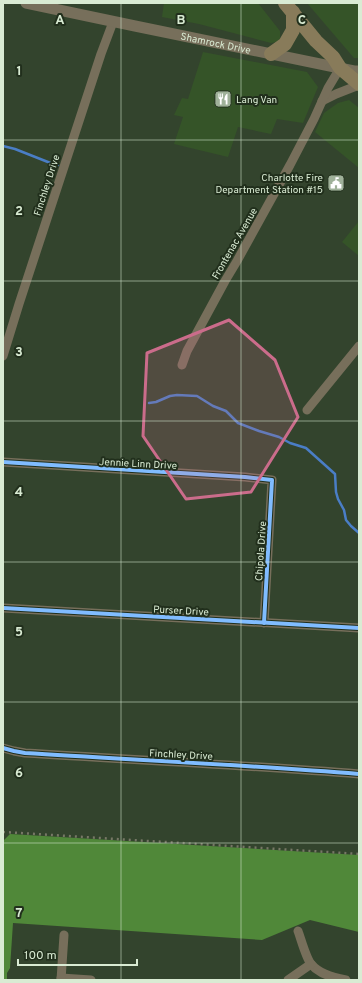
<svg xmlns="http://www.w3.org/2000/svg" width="362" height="983" viewBox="0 0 362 983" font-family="Overpass,sans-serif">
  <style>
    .built { fill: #355428 }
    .forest { fill: #508839 }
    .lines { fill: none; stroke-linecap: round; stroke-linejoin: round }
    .stream { stroke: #4a7ec6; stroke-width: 2.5 }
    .minor { stroke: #776f5b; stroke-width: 9 }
    .tertiary { stroke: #776f5b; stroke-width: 11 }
    .primary { stroke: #887b5a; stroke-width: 14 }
    .rail { stroke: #777866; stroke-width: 2.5; stroke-dasharray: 2 4; stroke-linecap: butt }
    .cycleway-casing { stroke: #212f1c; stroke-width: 6 }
    .cycleway { stroke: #80bcff; stroke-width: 4 }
    .marked { fill: #cb6c8b; fill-opacity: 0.2; stroke: #cb6c8b; stroke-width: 3; stroke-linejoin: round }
    .grid { fill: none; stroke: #d9ebd3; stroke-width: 1; stroke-opacity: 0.55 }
    .labels { text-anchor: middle; stroke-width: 4; stroke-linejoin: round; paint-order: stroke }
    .street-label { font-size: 10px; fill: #d9ebd3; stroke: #212f1c }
    .poi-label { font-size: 10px; fill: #d9ebd3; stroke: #212f1c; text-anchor: start }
    .grid-label { font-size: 13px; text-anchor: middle; font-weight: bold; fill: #d9ebd3; stroke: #212f1c; stroke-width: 4; stroke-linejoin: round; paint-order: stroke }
  </style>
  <rect width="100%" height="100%" fill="#33442d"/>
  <g class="built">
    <polygon points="164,3 258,3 280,31 280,39 276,42 271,43 199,24 162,17"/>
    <polygon points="307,3 359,3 359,58 354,58"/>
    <polygon points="203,52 307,72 318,87 303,123 277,119 271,134 238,127 228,157 174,144 183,117 174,115 182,98 188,99"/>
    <polygon points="349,100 359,108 359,168 315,132 324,113 338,103"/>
    <polygon points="359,221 359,256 342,242"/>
  </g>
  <polygon class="forest" points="10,834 359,855 359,932 310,920 262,940 13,923 10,968 7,973 7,980 3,980 3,841"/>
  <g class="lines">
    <g class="stream">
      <polyline points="3,146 15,149 53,164 58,165"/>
      <polyline points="149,403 156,402 170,396 177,395 197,396 213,406 226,411 238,423 259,431 279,437 290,443 306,448 335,474 336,492 338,499 344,510 346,520 351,526 359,533"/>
    </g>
    <g class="minor">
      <polyline points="322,101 336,94 359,85"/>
      <polyline points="3,356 19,304 101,54 113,22"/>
      <polyline points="182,365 187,351 225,281 237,261 290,165 314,119 328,88 340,68"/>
      <polyline points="307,410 359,346"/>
      <polyline points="3,462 245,477 272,480 264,623"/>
      <polyline points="3,608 359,628"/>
      <path d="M3,748l11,3 11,2c112,7 223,12 334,21"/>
      <path d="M298,931c3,8 8,27 13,33 8,10 23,14 35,16"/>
      <polyline points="61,978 91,980"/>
      <polyline points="61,980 64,935"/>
      <polyline points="288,980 311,964"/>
    </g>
    <path class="tertiary" id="s1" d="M26,3l109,23 219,45h5"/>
    <g class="primary">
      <polyline points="285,3 316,41 333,57 340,68 359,84"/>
      <polyline points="271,54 285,44 293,30 293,12"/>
    </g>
    <polyline class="rail" points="3,832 359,854"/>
    <g class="cycleway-casing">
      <g id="cycleway">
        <polyline points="3,462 245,477 272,480 264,623"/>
        <polyline points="3,608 359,628"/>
        <path d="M3,748l11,3 11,2c112,7 223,12 334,21"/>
      </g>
    </g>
    <use href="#cycleway" class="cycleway"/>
  </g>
  <path class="marked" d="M229,320l46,40 23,57 -47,75 -65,7 -43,-63 4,-83z"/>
  <path class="grid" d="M121,3v977M241,3v977M3,140h356M3,281h356M3,421h356M3,562h356M3,702h356M3,843h356"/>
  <defs>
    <g id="restaurant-square" transform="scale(0.9)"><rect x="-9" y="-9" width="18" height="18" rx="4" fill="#9fb199" stroke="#212f1c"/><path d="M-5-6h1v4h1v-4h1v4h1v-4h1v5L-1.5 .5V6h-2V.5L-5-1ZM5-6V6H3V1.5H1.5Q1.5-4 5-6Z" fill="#fff"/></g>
    <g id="civic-square" transform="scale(0.9)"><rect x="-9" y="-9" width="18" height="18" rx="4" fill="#9fb199" stroke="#212f1c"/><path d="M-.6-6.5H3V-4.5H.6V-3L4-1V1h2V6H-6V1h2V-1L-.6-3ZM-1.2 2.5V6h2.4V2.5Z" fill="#fff"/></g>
  </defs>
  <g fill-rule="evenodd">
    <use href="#restaurant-square" x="223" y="99"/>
    <use href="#civic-square" x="336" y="183"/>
  </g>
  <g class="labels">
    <g class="street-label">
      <text dy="4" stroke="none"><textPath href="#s1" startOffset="194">Shamrock Drive</textPath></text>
      <text transform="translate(46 185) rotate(-72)" y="4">Finchley Drive</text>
      <text transform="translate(234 243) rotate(-60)" y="4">Frontenac Avenue</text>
      <text transform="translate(138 463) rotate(3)" y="4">Jennie Linn Drive</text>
      <text transform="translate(260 551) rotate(-86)" y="4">Chipola Drive</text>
      <text transform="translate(181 610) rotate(3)" y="4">Purser Drive</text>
      <text transform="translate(181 754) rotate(3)" y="4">Finchley Drive</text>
    </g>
    <g class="poi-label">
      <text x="236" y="103">Lang Van</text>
      <text x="323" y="181" text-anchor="end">Charlotte Fire<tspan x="323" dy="12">Department Station #15</tspan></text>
    </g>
  </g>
  <g class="grid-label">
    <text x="60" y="24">A</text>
    <text x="181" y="24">B</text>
    <text x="302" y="24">C</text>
    <text x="19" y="75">1</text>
    <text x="19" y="215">2</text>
    <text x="19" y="356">3</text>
    <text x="19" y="496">4</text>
    <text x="19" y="636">5</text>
    <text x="19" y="777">6</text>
    <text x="19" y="917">7</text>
  </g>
  <rect width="362" height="983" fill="none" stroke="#d9ebd3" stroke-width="8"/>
  <path d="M18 959v6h119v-6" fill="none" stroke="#d9ebd3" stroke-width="2"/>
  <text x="24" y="959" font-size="12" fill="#d9ebd3" stroke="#212f1c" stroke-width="3" paint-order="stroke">100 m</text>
</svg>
